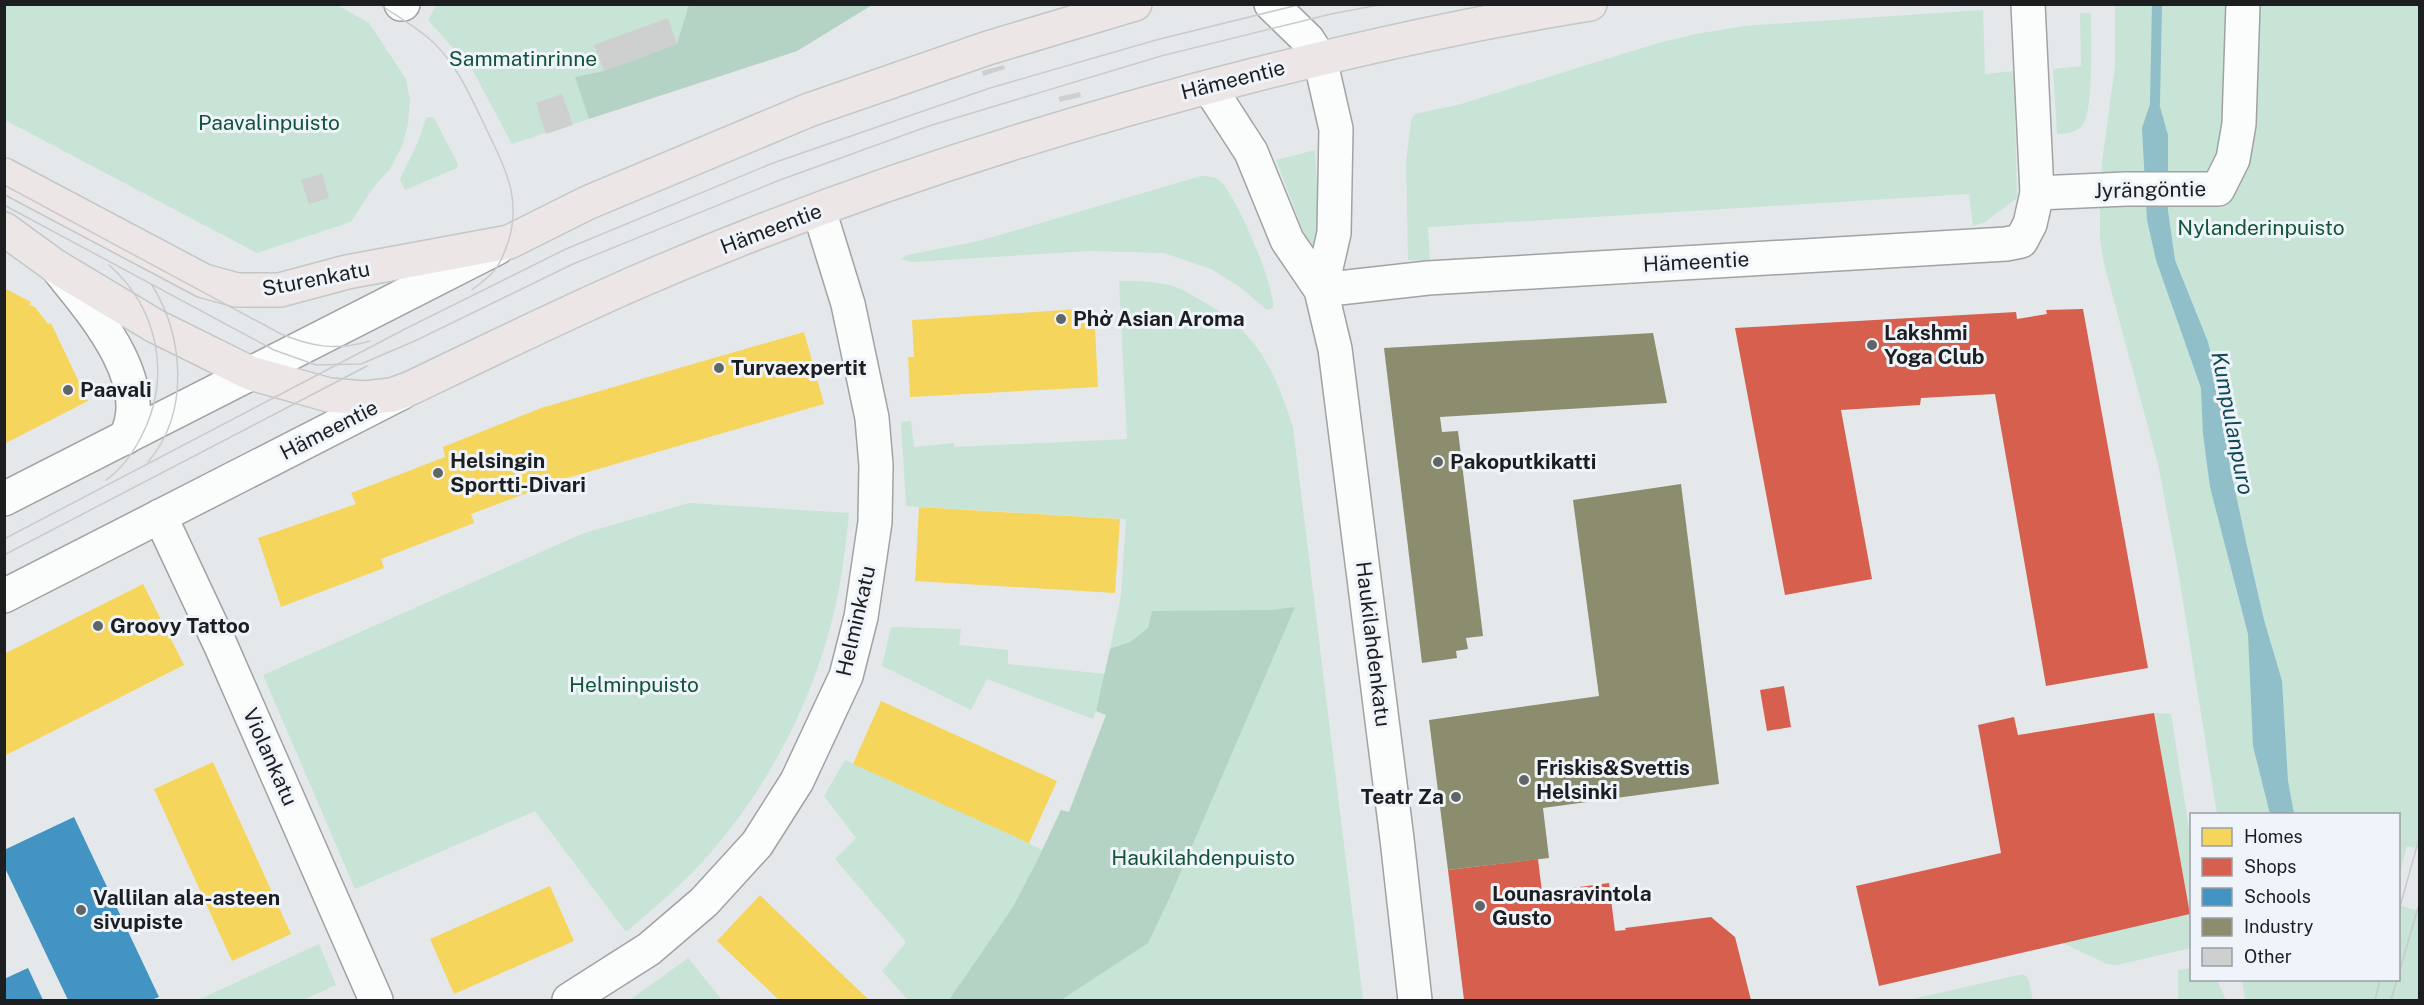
<svg xmlns="http://www.w3.org/2000/svg" width="2424" height="1005" viewBox="0 0 2424 1005" font-family="'Public Sans',sans-serif">
  <style>
    .green { fill: #c7e4d6 }
    .forest { fill: #b5d3c4 }
    .water { fill: #90bec9 }
    .homes { fill: #f6d55c }
    .shops { fill: #d6604d }
    .schools { fill: #4393c3 }
    .industry { fill: #8c8c6e }
    .lines { fill: none; stroke-linecap: round; stroke-linejoin: round }
    .stream { stroke: #90bec9; stroke-width: 10 }
    .building { fill: #cecfcf }
    .street-casing { stroke: #a0a2a4; stroke-width: 36 }
    .secondary-casing { stroke: #a0a2a4; stroke-width: 36 }
    .primary-casing { stroke: #c4c6c7; stroke-width: 36 }
    .street { stroke: #fbfcfc; stroke-width: 33 }
    .secondary { stroke: #fbfcfc; stroke-width: 33 }
    .primary { stroke: #ede6e6; stroke-width: 33 }
    .tram { stroke: #cacacc; stroke-width: 1.5 }
    .poi-dot { fill: #626567; stroke: #eff4fb; stroke-width: 2 }
    .labels { text-anchor: middle; stroke-width: 6; stroke-linejoin: round; paint-order: stroke }
    .park-label { font-size: 21px; fill: #135438; stroke: #eff4fb }
    .street-label { font-size: 21px; fill: #1c1e20; stroke: #eff4fb }
    .poi-label { font-size: 21px; font-weight: bold; fill: #1c1e20; stroke: #eff4fb; text-anchor: start }
    .water-label { font-size: 22px; font-style: italic; fill: #104955; stroke: #eff4fb }
  </style>
  <rect width="100%" height="100%" fill="#e5e8eb"/>
  <g class="green">
    <polygon points="437,4 872,5 797,51 512,144 473,71 428,20"/>
    <polygon points="4,5 337,5 369,23 406,79 410,100 408,124 402,146 390,169 372,189 351,222 257,253 5,120"/>
    <polygon points="2115,5 2419,5 2420,849 2407,846 2399,874 2398,814 2217,814 2178,570 2158,464 2104,264 2100,238 2100,207 2102,162 2115,66"/>
    <polygon points="1983,10 1985,74 2014,71 2017,198 1985,222 1973,226 1969,194 1428,227 1430,261 1408,260 1406,162 1411,120 1415,114 1461,104 1658,43 1696,34 1744,26"/>
    <path d="M2080,13h11c0,23 3,95 -8,112 -6,7 -18,9 -26,9l-4,-65 28,-3z"/>
    <polygon points="430,117 434,118 458,164 457,168 405,190 400,179 418,142 426,118"/>
    <polygon points="1315,150 1320,241 1314,249 1308,244 1276,160"/>
    <path d="M1201,176c6,0 13,1 18,4 16,12 57,108 54,128l-6,2 -27,-23 -29,-18 -47,-16 -75,-2 -177,11 -11,-3 6,-4 72,-14z"/>
    <path d="M1119,281c17,0 34,0 50,4 12,3 23,10 33,16 55,30 72,68 91,126l70,573h-455l-26,-29 24,-29 -71,-83 21,-21 -32,-42 21,-36 184,83 13,7 19,-40 8,2 37,-97 -10,-4 -3,8 -106,-40 -16,31 -89,-44 9,-39 70,2 -2,16 49,5v14l97,10 16,-79 5,-76 -220,-13 -5,-84 10,-1 3,26 40,-4v4l173,-8z"/>
    <path d="M689,503l160,10c-4,41 -9,82 -21,122 -21,75 -60,149 -110,209 -27,33 -60,61 -92,88l-91,-121 -180,78 -92,-214 321,-142z"/>
    <polygon points="2154,713 2171,714 2191,842 2191,948 2117,965 2107,964 2063,943 2190,914"/>
    <polygon points="2399,905 2419,911 2419,1000 2245,1000 2242,980 2398,980"/>
    <polygon points="319,944 336,985 303,1000 198,1000"/>
    <polygon points="688,958 722,1000 630,1000"/>
    <polygon points="2191,968 2192,980 2217,980 2226,1000 2178,1000 2178,970"/>
    <polygon points="2023,974 2028,978 2033,1000 1908,1000"/>
  </g>
  <g class="forest">
    <polygon points="689,5 872,5 797,51 589,119 575,77 604,71 677,44"/>
    <polygon points="1295,607 1170,897 1148,943 1061,1000 949,1000 1013,907 1039,857 1061,810 1069,812 1106,715 1096,711 1110,649 1130,642 1148,628 1152,611 1271,610"/>
  </g>
  <polygon class="water" points="2155,89 2168,135 2168,211 2175,260 2208,342 2220,395 2230,467 2247,546 2264,620 2282,681 2288,781 2294,814 2270,814 2253,746 2248,634 2210,487 2203,434 2201,388 2156,260 2147,220 2142,128"/>
  <g class="homes">
    <polygon points="4,288 31,302 29,305 35,307 48,324 51,323 88,401 4,444"/>
    <polygon points="1094,308 1098,387 910,397 908,357 914,357 912,320"/>
    <polygon points="804,332 824,404 567,478 471,514 474,523 381,559 384,568 281,607 258,538 356,504 351,493 445,457 443,447 541,408"/>
    <polygon points="919,507 1120,519 1115,593 915,581"/>
    <polygon points="143,584 184,665 4,756 4,654"/>
    <polygon points="881,701 1057,781 1029,843 853,764"/>
    <polygon points="213,762 291,934 232,961 154,789"/>
    <polygon points="550,886 574,941 454,994 430,939"/>
    <polygon points="760,895 824,957 869,1000 779,1000 717,941"/>
  </g>
  <g class="shops">
    <polygon points="2083,309 2148,668 2046,686 1995,394 1921,398 1920,405 1841,410 1872,579 1785,595 1735,328 2016,312 2017,319 2047,314 2046,310"/>
    <polygon points="1784,686 1791,727 1767,731 1760,690"/>
    <polygon points="2154,713 2190,914 1879,986 1856,886 2001,853 1978,725 2014,717 2018,735"/>
    <polygon points="1538,859 1542,892 1609,883 1615,931 1626,930 1625,928 1711,917 1735,937 1751,1000 1464,1000 1448,870"/>
  </g>
  <g class="schools">
    <polygon points="74,817 159,997 151,1000 68,1000 4,866 4,850"/>
    <polygon points="28,968 43,1000 4,1000 4,979"/>
  </g>
  <g class="industry">
    <polygon points="1653,333 1667,403 1440,417 1442,432 1458,431 1483,636 1466,638 1468,649 1456,651 1457,658 1422,663 1384,348"/>
    <polygon points="1681,484 1719,784 1543,808 1549,858 1448,870 1429,720 1599,696 1573,500"/>
  </g>
  <g class="lines">
    <polyline class="stream" points="2155,103 2157,4"/>
  </g>
  <g class="building">
    <polygon points="668,18 677,44 604,71 594,45"/>
    <polygon points="1004,65 1005,69 983,76 982,71"/>
    <polygon points="1080,92 1081,97 1060,102 1058,97"/>
    <polygon points="562,94 573,125 546,134 536,103"/>
    <polygon points="322,173 329,198 309,204 301,180"/>
  </g>
  <g class="lines">
    <g class="street-casing">
      <g id="street">
        <polyline points="401,4 403,4"/>
        <polyline points="2037,193 2126,189 2218,189 2233,159 2239,124 2243,4"/>
        <polyline points="1321,290 1428,278 2006,244 2021,241 2030,224 2037,193 2028,4"/>
        <polyline points="160,516 220,644 376,1000"/>
        <polyline points="569,1000 649,949 704,902 757,844 797,781 846,676 861,617 875,522 876,465 872,418 848,304 819,210"/>
      </g>
    </g>
    <g class="secondary-casing">
      <g id="secondary">
        <polyline points="1271,4 1308,40 1320,59 1336,129 1334,233 1321,290"/>
        <polyline points="1209,87 1251,152 1287,240 1321,290 1335,349 1397,839 1415,1000"/>
        <path d="M58,269c33,41 98,114 67,169"/>
        <polyline points="4,499 497,248"/>
        <polyline points="4,596 401,393"/>
      </g>
    </g>
    <g class="primary-casing">
      <g id="primary">
        <polyline points="4,175 204,281 237,290 280,290 347,272 509,242 587,203 809,110 988,48 1135,4"/>
        <path d="M4,229l51,37 100,60 95,47 79,22 35,3 28,-3 19,-7c77,-37 154,-75 233,-109 197,-85 402,-151 610,-204 111,-28 223,-53 336,-71"/>
      </g>
    </g>
    <use href="#street" class="street"/>
    <use href="#secondary" class="secondary"/>
    <use href="#primary" class="primary"/>
    <g class="tram">
      <path d="M379,4c19,13 40,24 56,40 22,22 35,51 48,78 20,43 42,77 23,126 -3,8 -7,18 -13,24 -6,7 -14,12 -21,18"/>
      <path d="M4,185l277,149c32,13 55,17 89,7"/>
      <polyline points="4,205 274,350 316,365 361,364 417,340 573,264 780,180 929,126 1161,56 1331,14 1384,4"/>
      <path d="M148,462c42,-49 36,-125 4,-177"/>
      <path d="M106,480c14,-10 27,-27 35,-43 31,-59 18,-128 -32,-172"/>
      <polyline points="4,539 407,328 566,249 773,163 990,88 1156,40 1302,4"/>
      <polyline points="4,555 367,366"/>
      <polyline points="2398,914 2420,835"/>
      <polyline points="2398,976 2420,901"/>
      <polyline points="2375,1000 2380,980"/>
      <polyline points="2391,1000 2397,980"/>
    </g>
  </g>
  <g class="poi-dot">
    <circle cx="1061" cy="319" r="6"/>
    <circle cx="1872" cy="345" r="6"/>
    <circle cx="719" cy="368" r="6"/>
    <circle cx="68" cy="390" r="6"/>
    <circle cx="1438" cy="462" r="6"/>
    <circle cx="438" cy="473" r="6"/>
    <circle cx="98" cy="626" r="6"/>
    <circle cx="1524" cy="780" r="6"/>
    <circle cx="1456" cy="797" r="6"/>
    <circle cx="1480" cy="906" r="6"/>
    <circle cx="81" cy="910" r="6"/>
  </g>
  <g class="labels">
    <g class="park-label">
      <text x="523" y="66">Sammatinrinne</text>
      <text x="269" y="130">Paavalinpuisto</text>
      <text x="2261" y="235">Nylanderinpuisto</text>
      <text x="634" y="692">Helminpuisto</text>
      <text x="1203" y="865">Haukilahdenpuisto</text>
    </g>
    <g class="street-label">
      <text transform="translate(1233 80) rotate(-14)" y="7">Hämeentie</text>
      <text transform="translate(2150 190) rotate(-1)" y="7">Jyrängöntie</text>
      <text transform="translate(771 229) rotate(-21)" y="7">Hämeentie</text>
      <text transform="translate(1696 262) rotate(-3)" y="7">Hämeentie</text>
      <text transform="translate(316 279) rotate(-11)" y="7">Sturenkatu</text>
      <text transform="translate(329 430) rotate(-27)" y="7">Hämeentie</text>
      <text transform="translate(856 621) rotate(-77)" y="7">Helminkatu</text>
      <text transform="translate(1373 644) rotate(83)" y="7">Haukilahdenkatu</text>
      <text transform="translate(270 757) rotate(66)" y="7">Violankatu</text>
    </g>
    <g class="poi-label">
      <text x="1073" y="326">Phở Asian Aroma</text>
      <text x="1884" y="340">Lakshmi<tspan x="1884" dy="24">Yoga Club</tspan></text>
      <text x="731" y="375">Turvaexpertit</text>
      <text x="80" y="397">Paavali</text>
      <text x="450" y="468">Helsingin<tspan x="450" dy="24">Sportti-Divari</tspan></text>
      <text x="1450" y="469">Pakoputkikatti</text>
      <text x="110" y="633">Groovy Tattoo</text>
      <text x="1536" y="775">Friskis&amp;Svettis<tspan x="1536" dy="24">Helsinki</tspan></text>
      <text x="1444" y="804" text-anchor="end">Teatr Za</text>
      <text x="1492" y="901">Lounasravintola<tspan x="1492" dy="24">Gusto</tspan></text>
      <text x="93" y="905">Vallilan ala-asteen<tspan x="93" dy="24">sivupiste</tspan></text>
    </g>
    <g class="water-label">
      <text transform="translate(2233 423) rotate(79)" y="8">Kumpulanpuro</text>
    </g>
  </g>
  <rect width="2424" height="1005" fill="none" stroke="#1c1e20" stroke-width="12"/>
  <rect x="2190" y="813" width="210" height="168" fill="#eff4fb" stroke="#9b9ea3" stroke-width="1.5"/>
  <rect x="2202" y="828" width="30" height="18" fill="#f6d55c" stroke="#9b9ea3" stroke-width="1.5"/>
  <text x="2244" y="843" font-size="18" fill="#1c1e20">Homes</text>
  <rect x="2202" y="858" width="30" height="18" fill="#d6604d" stroke="#9b9ea3" stroke-width="1.5"/>
  <text x="2244" y="873" font-size="18" fill="#1c1e20">Shops</text>
  <rect x="2202" y="888" width="30" height="18" fill="#4393c3" stroke="#9b9ea3" stroke-width="1.5"/>
  <text x="2244" y="903" font-size="18" fill="#1c1e20">Schools</text>
  <rect x="2202" y="918" width="30" height="18" fill="#8c8c6e" stroke="#9b9ea3" stroke-width="1.5"/>
  <text x="2244" y="933" font-size="18" fill="#1c1e20">Industry</text>
  <rect x="2202" y="948" width="30" height="18" fill="#cecfcf" stroke="#9b9ea3" stroke-width="1.5"/>
  <text x="2244" y="963" font-size="18" fill="#1c1e20">Other</text>
</svg>
